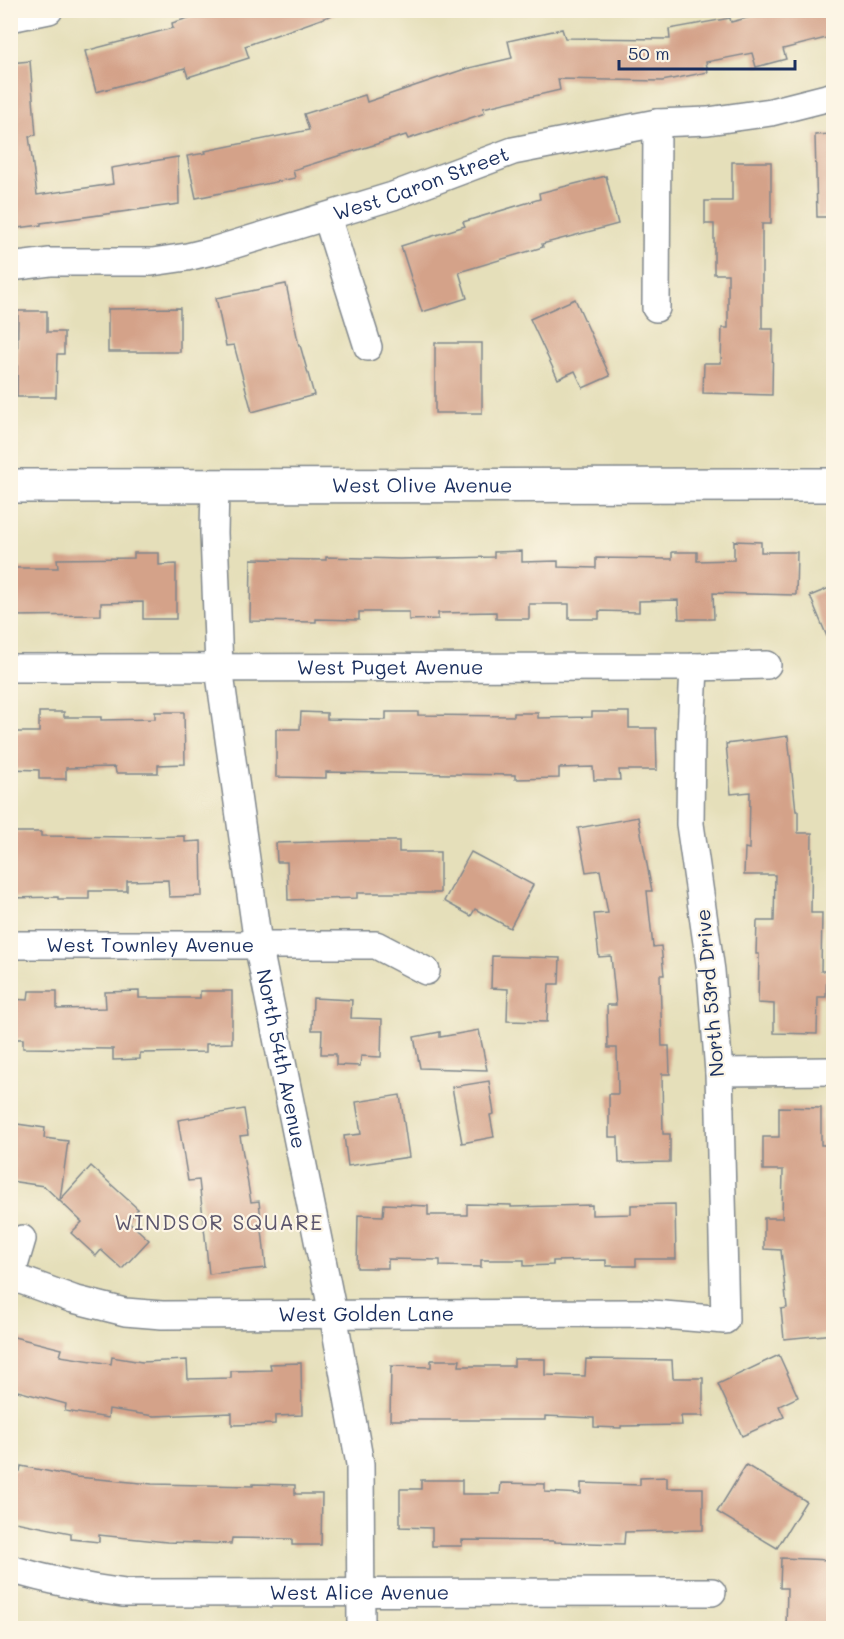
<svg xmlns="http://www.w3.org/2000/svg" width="844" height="1639" viewBox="0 0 844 1639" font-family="Mali,sans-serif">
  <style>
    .building { fill: #d4a289 }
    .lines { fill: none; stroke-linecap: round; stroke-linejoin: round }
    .minor-casing { stroke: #80878c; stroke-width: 30 }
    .major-casing { stroke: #80878c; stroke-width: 36 }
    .minor { stroke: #fff; stroke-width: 27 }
    .major { stroke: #fff; stroke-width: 33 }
    .labels { text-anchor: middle; stroke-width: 4.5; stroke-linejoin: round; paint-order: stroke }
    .street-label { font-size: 20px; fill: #1b2f5e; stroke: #fcf5e5 }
    .neighbourhood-label { font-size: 21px; letter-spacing: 1.5px; fill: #5c576d; stroke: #fcf5e5 }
  </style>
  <rect width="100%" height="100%" fill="#fcf5e5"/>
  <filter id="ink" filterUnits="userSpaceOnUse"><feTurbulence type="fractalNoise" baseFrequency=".0167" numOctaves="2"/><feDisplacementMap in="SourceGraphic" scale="12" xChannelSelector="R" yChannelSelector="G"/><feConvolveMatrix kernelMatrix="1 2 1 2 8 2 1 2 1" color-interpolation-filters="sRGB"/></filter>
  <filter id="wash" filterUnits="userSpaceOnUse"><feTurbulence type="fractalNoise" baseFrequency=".008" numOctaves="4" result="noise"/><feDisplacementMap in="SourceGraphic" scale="24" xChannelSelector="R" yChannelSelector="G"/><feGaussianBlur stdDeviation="1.35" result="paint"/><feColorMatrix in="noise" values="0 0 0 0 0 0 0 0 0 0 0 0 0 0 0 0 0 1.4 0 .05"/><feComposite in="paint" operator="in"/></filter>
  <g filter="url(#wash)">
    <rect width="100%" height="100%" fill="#e5dfba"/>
    <g id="blocks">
      <g class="building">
        <polygon points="214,10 337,10 338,13 245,46 249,58 188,77 185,68 96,92 85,51 173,28 172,23"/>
        <polygon points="778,10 834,10 834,36 783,49 786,59 756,67 752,53 706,62 708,72 662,81 558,79 560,90 483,108 485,113 408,139 406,135 293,170 295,178 196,198 187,156 206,153 205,151 309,130 304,114 365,95 367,102 465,69 512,58 508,41 562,29 565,38 670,39 669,29 730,18 731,22"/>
        <polygon points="30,61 36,135 29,136 37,195 113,184 111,168 178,157 179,204 41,223 41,225 10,229 10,63"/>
        <polygon points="834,134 834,217 817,217 815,135"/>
        <polygon points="732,162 771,162 771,224 762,224 762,329 773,329 772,395 703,393 704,363 721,363 722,328 728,328 728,274 714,274 714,224 705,224 705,201 732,201"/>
        <polygon points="606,176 618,224 542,244 543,247 459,272 467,298 422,312 401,246 465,226 463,222 540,199 539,193"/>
        <polygon points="286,284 299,346 300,345 314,395 252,412 234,345 226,346 216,298"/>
        <polygon points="575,299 610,376 583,388 575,371 558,379 530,319"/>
        <polygon points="180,308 180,352 108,352 108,309"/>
        <polygon points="18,311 47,311 47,332 64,332 64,354 57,354 56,397 17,397"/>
        <rect x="435" y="343" width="47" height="70"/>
        <polygon points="734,541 761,542 761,552 797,552 796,595 713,593 714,619 679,619 678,600 639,601 639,612 599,611 599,619 569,619 569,604 529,604 529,619 496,619 496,612 438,613 438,619 409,620 409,612 359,612 359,620 316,619 316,622 250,621 251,559 326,560 326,557 399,559 494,557 494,552 522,551 522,562 558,561 558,567 596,568 596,558 672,559 672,552 697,552 697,561 734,560"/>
        <polygon points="134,553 159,553 159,565 176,564 176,619 143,619 143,602 101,603 101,615 10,616 10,568 58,568 57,559 134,558"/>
        <polygon points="834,586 834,651 833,651 810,596"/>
        <polygon points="39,712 64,712 64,717 101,717 101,720 155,719 155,712 184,712 185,764 158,765 158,773 116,773 115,767 66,768 66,779 39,779 39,770 10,769 10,732 39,732"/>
        <polygon points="301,712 327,713 327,719 386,720 386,712 418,712 418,715 514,716 514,713 538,713 538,718 592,717 592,712 629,712 629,728 656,728 657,770 619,770 620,780 594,780 593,767 559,768 559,778 515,779 515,775 326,772 326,778 276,777 276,729 300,729"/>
        <polygon points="788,736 796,811 798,811 798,833 812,833 811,913 822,913 821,971 827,971 826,997 818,997 817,1034 774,1033 774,1004 758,1003 759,954 756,954 757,921 774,921 775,875 744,875 745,848 749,849 750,792 731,794 726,744"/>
        <polygon points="638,817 652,891 647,891 653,947 661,946 664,975 660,975 662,1046 669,1046 670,1074 662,1074 663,1134 670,1134 670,1162 619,1163 618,1137 609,1137 609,1094 618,1094 617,1048 608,1048 607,1005 616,1005 611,956 599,957 594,914 608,913 600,870 586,872 578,828"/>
        <polygon points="10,832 41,832 41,836 134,837 185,836 185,842 201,841 202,896 169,897 168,880 127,881 127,891 89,891 89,899 58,899 58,897 10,898"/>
        <polygon points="356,841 399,841 399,852 440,852 440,893 357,893 357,898 288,900 287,862 277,862 276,843"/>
        <polygon points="471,852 533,885 510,928 475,909 471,916 444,901"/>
        <polygon points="492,956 560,958 559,984 549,984 547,1022 507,1021 508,989 491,988"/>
        <polygon points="29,991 57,991 57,1009 106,1008 105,992 139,991 139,998 200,998 200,991 232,991 232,1043 206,1044 206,1052 140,1053 140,1059 113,1060 113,1049 23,1048 23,1039 10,1039 10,999 28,1000"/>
        <polygon points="313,998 352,1000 351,1018 382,1019 381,1057 361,1056 360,1066 336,1065 336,1054 321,1054 322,1030 312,1030"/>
        <polygon points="479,1030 487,1070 420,1068 414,1037 440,1032 440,1037"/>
        <polygon points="489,1081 494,1114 490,1115 494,1137 462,1143 452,1087"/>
        <polygon points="400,1095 409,1157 348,1166 344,1136 361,1134 356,1102"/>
        <polygon points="779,1107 821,1108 821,1145 831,1145 830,1265 834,1264 834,1334 784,1339 781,1309 787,1308 781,1250 764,1249 764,1218 782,1218 783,1170 763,1170 763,1137 779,1137"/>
        <polygon points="244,1109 248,1135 240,1136 251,1202 259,1201 266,1268 209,1274 199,1180 188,1181 178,1120"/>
        <polygon points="10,1123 45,1128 44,1138 68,1141 60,1200 91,1166 138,1209 128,1221 149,1240 122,1269 101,1250 96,1256 71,1233 82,1222 44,1186 10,1181"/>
        <polygon points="384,1204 428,1206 428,1215 467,1215 467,1204 511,1205 511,1207 592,1205 592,1215 631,1214 631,1205 675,1204 676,1259 636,1259 636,1266 606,1266 606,1260 553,1261 553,1265 524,1266 524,1260 481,1260 481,1267 440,1266 440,1260 388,1259 388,1268 357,1268 358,1215 383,1216"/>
        <polygon points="10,1336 62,1349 60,1356 111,1364 112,1357 142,1362 187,1360 188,1379 231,1378 231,1371 271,1370 270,1364 301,1363 302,1415 275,1416 275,1424 232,1425 232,1413 154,1416 109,1409 108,1418 65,1411 66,1404 10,1389"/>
        <polygon points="779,1355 798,1397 779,1406 784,1417 742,1436 718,1384"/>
        <polygon points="514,1359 545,1359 545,1375 585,1376 586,1359 672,1360 673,1378 703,1378 703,1416 681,1416 682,1425 621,1426 621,1428 594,1427 594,1418 545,1416 545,1420 390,1420 391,1366 431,1367 431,1360 460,1360 459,1366 514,1366"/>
        <polygon points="746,1465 806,1501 777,1548 717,1512"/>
        <polygon points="21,1466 77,1477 152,1484 253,1486 253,1484 295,1485 295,1494 322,1494 321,1545 292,1545 292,1539 232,1538 231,1544 167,1542 99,1535 99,1542 71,1539 71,1533 10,1521 10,1469 20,1471"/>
        <polygon points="667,1477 667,1488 703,1488 703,1530 625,1532 624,1544 555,1542 555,1541 462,1540 462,1546 432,1546 432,1528 400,1527 400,1489 421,1489 421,1480 462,1480 462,1494 500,1494 501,1483 545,1484 545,1492 581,1494 581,1483 640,1485 640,1478"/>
        <polygon points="781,1558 831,1560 830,1588 834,1589 834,1629 786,1628 787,1588 780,1588"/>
      </g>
    </g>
  </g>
  <g filter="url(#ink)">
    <use href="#blocks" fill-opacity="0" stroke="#80878c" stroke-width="1.5"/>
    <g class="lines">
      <g class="minor-casing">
        <g id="minor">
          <polyline points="10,18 49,10"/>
          <polyline points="327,217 368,347"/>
          <path id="s1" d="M10,267l40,-5h102l35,-5 29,-7 177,-54 120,-45 144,-28 51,-2 63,-9 63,-16"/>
          <polyline points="656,308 657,123"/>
          <path id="s2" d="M215,486l-1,47 5,135 39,276 75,370 27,150 1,164"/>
          <path id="s3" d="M10,668l684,-1 73,-2"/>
          <path id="s4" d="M10,945h366l50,26"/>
          <polyline points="719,1072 834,1071"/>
          <path id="s5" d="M10,1276l63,23 52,13 37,3 477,-2 86,7 -6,-248 -8,-101 -21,-147 1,-91 3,-66"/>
          <polyline points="11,1276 22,1239"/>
          <path id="s6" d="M10,1569c38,11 75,19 114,24l588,-1"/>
        </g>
      </g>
      <g class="major-casing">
        <g id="major">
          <path id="s7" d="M10,486l824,-1"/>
        </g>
      </g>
      <use href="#minor" class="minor"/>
      <use href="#major" class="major"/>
    </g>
  </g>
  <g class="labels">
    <g class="street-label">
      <text dy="7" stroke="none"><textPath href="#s1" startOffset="423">West Caron Street</textPath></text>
      <text dy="7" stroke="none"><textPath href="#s7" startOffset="412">West Olive Avenue</textPath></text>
      <text dy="7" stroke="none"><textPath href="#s3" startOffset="380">West Puget Avenue</textPath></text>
      <text dy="7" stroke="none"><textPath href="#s4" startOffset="140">West Townley Avenue</textPath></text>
      <text transform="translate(710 993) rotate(-95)" y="7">North 53rd Drive</text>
      <text dy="7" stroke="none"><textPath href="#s2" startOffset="578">North 54th Avenue</textPath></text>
      <text dy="7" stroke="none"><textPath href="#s5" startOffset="362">West Golden Lane</textPath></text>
      <text dy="7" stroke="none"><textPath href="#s6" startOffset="352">West Alice Avenue</textPath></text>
    </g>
    <g class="neighbourhood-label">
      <text x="219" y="1230">WINDSOR SQUARE</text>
    </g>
  </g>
  <rect width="844" height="1639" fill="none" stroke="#fcf5e5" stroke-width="36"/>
  <path d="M619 60v9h176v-9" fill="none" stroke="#1b2f5e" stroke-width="3"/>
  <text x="628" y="60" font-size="18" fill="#1b2f5e" stroke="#fcf5e5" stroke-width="4.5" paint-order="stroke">50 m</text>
</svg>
